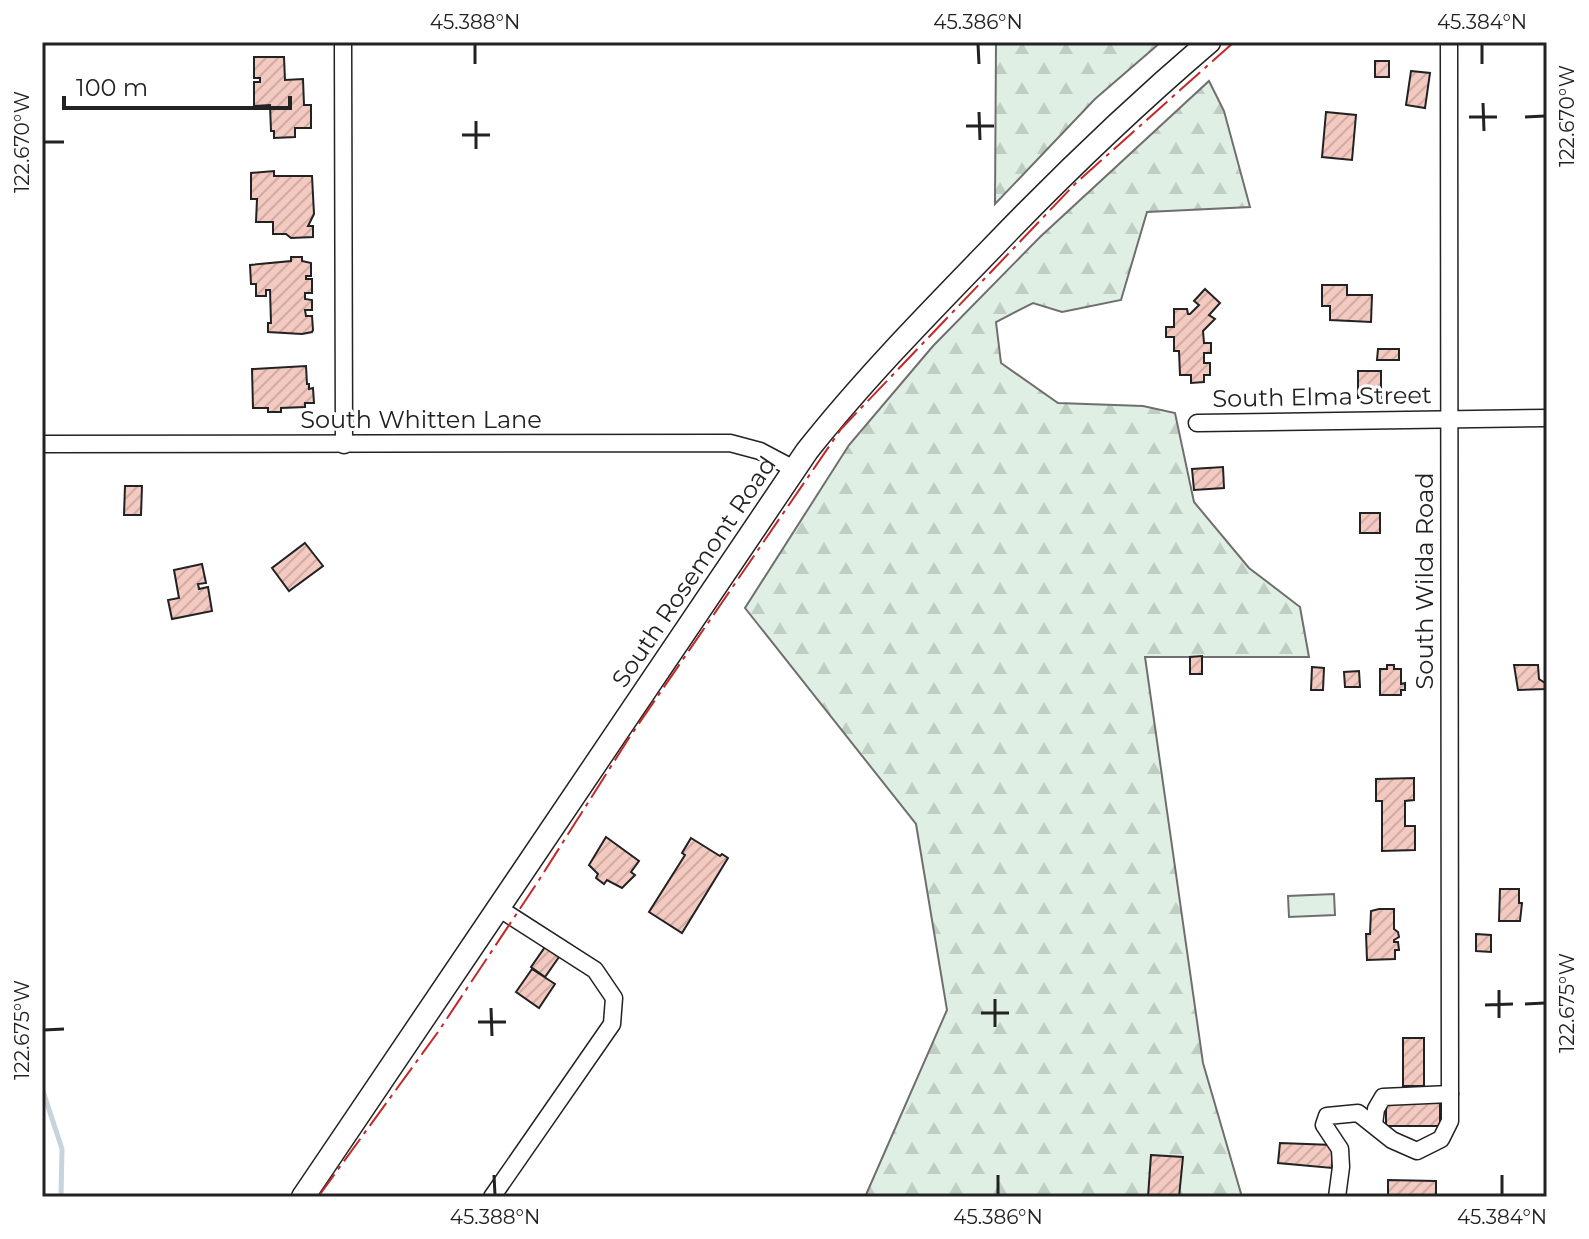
<svg xmlns="http://www.w3.org/2000/svg" width="1589" height="1239" viewBox="0 0 1589 1239" font-family="Montserrat,sans-serif">
  <style>
    .green { fill: #e0efe3; stroke: #6f6f6f; stroke-width: 2 }
    .forest { fill: url(#forest-firs); stroke: #6f6f6f; stroke-width: 2 }
    .lines { fill: none; stroke-linecap: round; stroke-linejoin: round }
    .stream { stroke: #c7d3dd; stroke-width: 5 }
    .building { fill: url(#building-hatch); stroke: #222; stroke-width: 2 }
    .minor-casing { stroke: #222; stroke-width: 19 }
    .major-casing { stroke: #222; stroke-width: 25 }
    .minor { stroke: #fff; stroke-width: 16 }
    .major { stroke: #fff; stroke-width: 22 }
    .power { stroke: #c62828; stroke-width: 2; stroke-dasharray: 28 6 4 6; stroke-linecap: butt }
    .ticks { fill: none; stroke: #222; stroke-width: 3 }
    .labels { text-anchor: middle; stroke-width: 6; stroke-linejoin: round; paint-order: stroke }
    .street-label { font-size: 24px; fill: #222; stroke: #fff }
    .neatline { fill: none; stroke: #222; stroke-width: 3 }
    .ticks-label { font-size: 20px; text-anchor: middle; fill: #222 }
  </style>
  <defs>
    <pattern id="forest-firs" width="22" height="20" patternUnits="userSpaceOnUse" patternTransform="scale(2)"><rect width="22" height="20" fill="#e0efe3"/><path d="M5 1l3.5 6h-7zM16 11l3.5 6h-7z" fill="#c0cdc2"/></pattern>
    <pattern id="building-hatch" width="6" height="6" patternUnits="userSpaceOnUse" patternTransform="scale(2)"><rect width="6" height="6" fill="#f3c9c0"/><path d="M-1 1l2-2M0 6l6-6M5 7l2-2" fill="none" stroke="#d0aca5"/></pattern>
  </defs>
  <rect width="100%" height="100%" fill="#fff"/>
  <polygon class="green" points="1334,894 1335,915 1289,917 1288,896"/>
  <g class="forest">
    <polygon points="996,42 1161,42 1095,99 995,204"/>
    <polygon points="1209,81 1224,111 1250,207 1147,212 1121,300 1062,312 1033,303 996,322 1001,363 1058,403 1143,406 1175,413 1194,502 1249,568 1300,607 1309,657 1145,657 1203,1063 1242,1197 865,1197 947,1010 916,824 745,608 849,445 933,346 1040,237"/>
  </g>
  <g class="lines">
    <polyline class="stream" points="42,1088 62,1149 61,1197"/>
  </g>
  <g class="building">
    <polygon points="254,57 284,57 285,80 303,79 304,105 311,105 311,128 295,128 295,137 274,138 274,131 271,131 270,105 254,106 254,82 260,82 260,78 254,78"/>
    <rect x="1375" y="61" width="14" height="16"/>
    <polygon points="1411,71 1430,73 1425,108 1406,105"/>
    <polygon points="1326,112 1356,115 1352,160 1322,157"/>
    <polygon points="274,171 274,176 312,176 314,214 308,226 313,226 313,237 291,238 286,234 273,234 273,222 256,222 257,199 251,199 251,173"/>
    <polygon points="291,257 302,257 302,261 311,263 311,276 306,276 306,279 312,279 312,293 305,293 305,299 312,300 312,310 305,310 306,316 312,316 313,330 312,332 302,334 268,332 268,323 271,323 270,290 266,290 266,296 256,296 256,284 251,284 250,265 291,261"/>
    <polygon points="1322,285 1347,285 1347,295 1372,295 1371,322 1330,320 1330,306 1322,306"/>
    <polygon points="1205,289 1220,303 1209,315 1215,319 1203,331 1204,343 1211,343 1211,353 1204,353 1204,363 1210,363 1210,375 1204,375 1204,382 1191,383 1191,375 1180,375 1179,351 1174,351 1174,337 1166,337 1166,327 1174,327 1174,309 1187,309 1188,314 1190,314 1199,305 1194,301"/>
    <polygon points="1378,349 1399,349 1399,360 1377,360"/>
    <polygon points="306,366 307,384 309,384 309,389 313,388 314,403 305,403 305,407 281,408 281,412 268,412 268,408 253,408 252,369"/>
    <rect x="1358" y="371" width="23" height="27"/>
    <polygon points="1223,467 1224,488 1194,490 1192,469"/>
    <polygon points="125,486 142,486 141,515 124,515"/>
    <rect x="1360" y="513" width="20" height="20"/>
    <polygon points="305,543 323,566 289,591 272,568"/>
    <polygon points="202,564 206,583 198,584 199,589 208,587 212,611 172,619 168,600 179,598 174,570"/>
    <polygon points="1202,656 1202,674 1190,674 1190,657"/>
    <polygon points="1387,665 1394,665 1394,669 1401,669 1401,684 1405,683 1405,690 1401,690 1401,695 1380,695 1380,669 1387,669"/>
    <polygon points="1514,665 1538,665 1539,679 1545,683 1545,689 1518,690"/>
    <polygon points="1312,667 1324,668 1323,690 1311,690"/>
    <polygon points="1359,671 1360,687 1345,687 1344,672"/>
    <polygon points="1414,778 1414,800 1405,801 1405,826 1415,826 1415,850 1382,851 1382,801 1376,801 1376,779"/>
    <polygon points="606,837 639,861 631,872 635,875 622,888 607,880 604,884 596,878 598,874 589,865"/>
    <polygon points="691,838 720,856 722,854 728,858 682,933 649,912 685,855 682,853"/>
    <polygon points="1500,889 1519,889 1519,903 1522,903 1520,921 1499,921"/>
    <polygon points="1379,909 1394,909 1394,929 1398,932 1399,937 1394,940 1394,942 1398,942 1399,950 1395,950 1395,959 1367,960 1366,934 1370,934 1371,911"/>
    <polygon points="1476,934 1491,935 1491,952 1476,951"/>
    <polygon points="545,947 559,957 545,977 531,967"/>
    <polygon points="532,969 555,984 539,1008 516,992"/>
    <rect x="1403" y="1038" width="21" height="48"/>
    <polygon points="1386,1101 1440,1102 1440,1126 1386,1126"/>
    <polygon points="1280,1143 1333,1145 1332,1168 1278,1163"/>
    <polygon points="1151,1155 1183,1157 1179,1197 1148,1197"/>
    <polygon points="1388,1180 1436,1181 1436,1197 1388,1197"/>
  </g>
  <g class="lines">
    <g class="minor-casing">
      <g id="minor">
        <polyline points="343,42 344,445"/>
        <polyline points="1197,423 1547,418"/>
        <polyline points="42,444 730,443 760,451 794,469"/>
        <polyline points="1374,1124 1376,1109 1383,1097 1450,1094"/>
        <polyline points="492,1197 612,1024 614,998 595,970 500,909"/>
        <polyline points="1337,1197 1341,1167 1340,1149 1324,1125 1327,1116 1358,1113 1392,1140 1417,1151 1441,1139 1450,1121 1449,42"/>
      </g>
    </g>
    <g class="major-casing">
      <path id="major" d="M303,1197l504,-746c57,-72 121,-137 185,-203 69,-72 141,-141 217,-206"/>
    </g>
    <use href="#minor" class="minor"/>
    <use href="#major" class="major"/>
    <polyline class="power" points="318,1197 438,1032 539,880 629,738 841,429 1076,183 1234,42"/>
  </g>
  <path class="ticks" d="M475,44v20M978,44l1,20M1482,44v20M1483,103l1,28M979,112l1,28M1469,117h28M1525,117l20,-1M476,121v28M966,126h28M462,135h28M44,142h20M1499,990v28M995,999v28M1525,1004l20,-1M1485,1005l28,-1M491,1008l1,28M981,1013h28M478,1022h28M44,1030l20,-1M494,1175l1,20M998,1175v20M1502,1175v20"/>
  <g class="labels">
    <g class="street-label">
      <text transform="translate(1322 397) rotate(-1)" y="8">South Elma Street</text>
      <text x="421" y="428">South Whitten Lane</text>
      <text transform="translate(694 572) rotate(-56)" y="8">South Rosemont Road</text>
      <text transform="translate(1425 581) rotate(-90)" y="8">South Wilda Road</text>
    </g>
  </g>
  <rect width="1589" height="1239" fill="none" stroke="#ffffff" stroke-width="88"/>
  <path d="M64 96v12h226v-12" fill="none" stroke="#222222" stroke-width="4"/>
  <text x="76" y="96" font-size="24" fill="#222222" stroke="#ffffff" stroke-width="6" paint-order="stroke">100 m</text>
  <rect x="44" y="44" width="1501" height="1151" class="neatline"/>
  <g class="ticks-label">
    <text x="475" y="29">45.388°N</text>
    <text x="978" y="29">45.386°N</text>
    <text x="1482" y="29">45.384°N</text>
    <text transform="translate(1567 116) rotate(-90)" y="7">122.670°W</text>
    <text transform="translate(22 142) rotate(-90)" y="7">122.670°W</text>
    <text transform="translate(1567 1003) rotate(-90)" y="7">122.675°W</text>
    <text transform="translate(22 1030) rotate(-90)" y="7">122.675°W</text>
    <text x="495" y="1224">45.388°N</text>
    <text x="998" y="1224">45.386°N</text>
    <text x="1502" y="1224">45.384°N</text>
  </g>
</svg>
